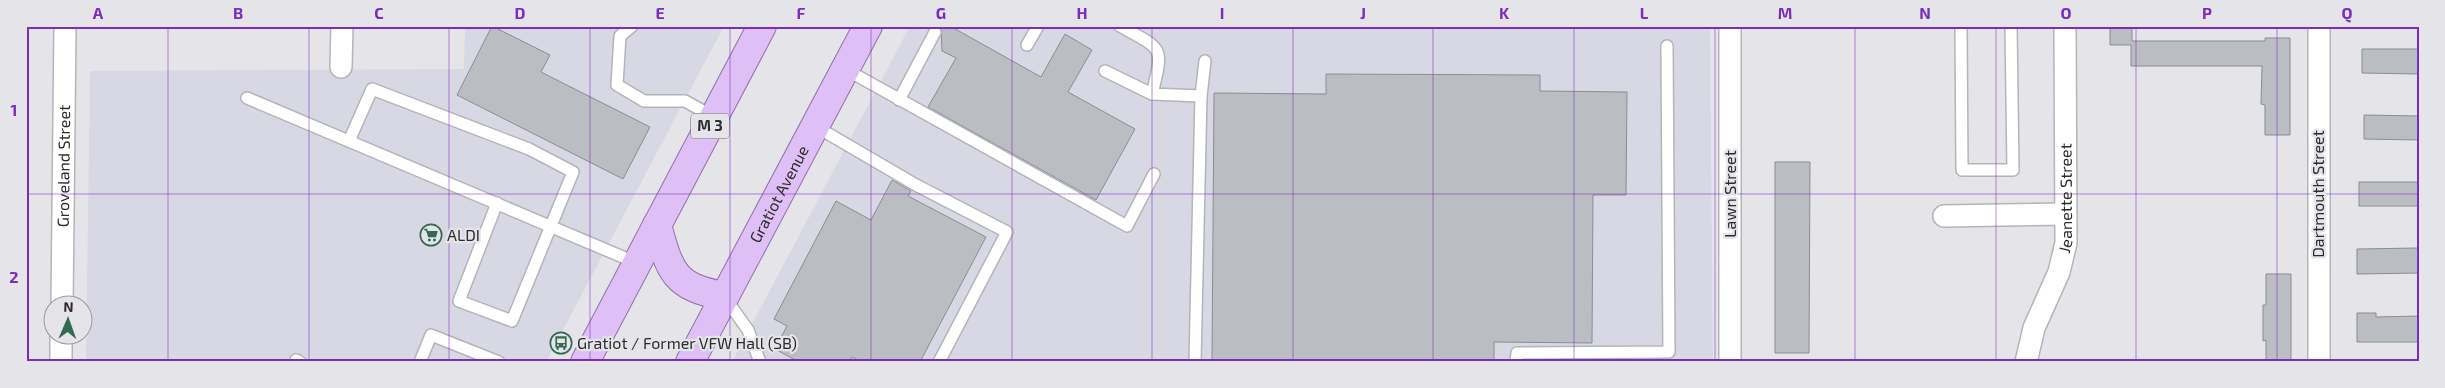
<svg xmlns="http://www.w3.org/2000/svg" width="2445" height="388" viewBox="0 0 2445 388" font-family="'Exo 2',sans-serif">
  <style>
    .built { fill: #d8d8e4 }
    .building { fill: #babdc1; stroke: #8a8d91 }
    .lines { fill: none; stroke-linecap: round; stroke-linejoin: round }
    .service-casing { stroke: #b4b4b9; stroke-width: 14 }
    .minor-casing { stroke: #b4b4b9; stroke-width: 24 }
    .primary-casing { stroke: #9170ac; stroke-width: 30 }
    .service { stroke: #fff; stroke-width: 11 }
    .minor { stroke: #fff; stroke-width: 21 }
    .primary { stroke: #debff6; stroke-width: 28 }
    .grid { fill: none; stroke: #7b2cbf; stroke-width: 1; stroke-opacity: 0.55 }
    .labels { text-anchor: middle; stroke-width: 4.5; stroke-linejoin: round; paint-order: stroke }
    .shield { fill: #e4e4e9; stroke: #636366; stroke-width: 1 }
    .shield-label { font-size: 15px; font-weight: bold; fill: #2c2c2e }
    .street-label { font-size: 16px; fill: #2c2c2e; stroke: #e4e4e9 }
    .poi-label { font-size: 16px; fill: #2c2c2e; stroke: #e4e4e9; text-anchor: start }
    .neatline { fill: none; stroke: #7b2cbf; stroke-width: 2 }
    .grid-label { font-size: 16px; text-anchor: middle; font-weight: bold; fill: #7b2cbf }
  </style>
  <rect width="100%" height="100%" fill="#e4e4e9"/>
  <g class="built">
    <polygon points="465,26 724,26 546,362 86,362 90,71 464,69"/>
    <polygon points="910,26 1710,26 1713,362 732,362"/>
  </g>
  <g class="building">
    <polygon points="492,26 550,55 541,72 650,127 623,179 457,95"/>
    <polygon points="941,26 950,26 1041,77 1065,34 1092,50 1068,92 1135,129 1096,200 928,107 956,58 942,51"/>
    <polygon points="2110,26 2132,26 2132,41 2265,41 2265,38 2290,38 2290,135 2265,135 2265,105 2261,104 2262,66 2131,66 2131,45 2110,45"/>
    <polygon points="2362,49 2419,49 2419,74 2362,73"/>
    <polygon points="1326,74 1540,75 1540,91 1627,92 1626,195 1593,195 1592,343 1494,342 1494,362 1212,362 1214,93 1326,94"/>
    <polygon points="2364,115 2419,116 2419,140 2364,139"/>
    <polygon points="1775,162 1810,162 1809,353 1775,353"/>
    <polygon points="892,180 911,191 908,196 986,237 920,362 862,362 852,357 849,362 799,362 775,349 787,326 774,319 836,201 871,220"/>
    <rect x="2359" y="182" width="60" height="24"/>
    <polygon points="2419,248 2419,273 2357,274 2357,249"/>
    <polygon points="2266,274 2291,274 2291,362 2266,362 2266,340 2263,341 2263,305 2266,305"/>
    <polygon points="2357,313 2376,313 2376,317 2419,316 2419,342 2357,342"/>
  </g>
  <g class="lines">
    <g class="service-casing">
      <g id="service">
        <polyline points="632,26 620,36 617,85 644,101 685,101 714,117"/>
        <path d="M1120,26c43,24 44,19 32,68l49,2"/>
        <polyline points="1961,26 1962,170 2013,170 2011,26"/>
        <polyline points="1027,45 1038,26"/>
        <polyline points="845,69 1127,226 1154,174"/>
        <polyline points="1105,71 1152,94"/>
        <polyline points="247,98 637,263"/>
        <polyline points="899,100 935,32"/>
        <polyline points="815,126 916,185 1007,232 939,362"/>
        <polyline points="349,141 372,89 529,149 573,172 512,321 459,301 497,203"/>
        <polyline points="725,298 748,330 760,362"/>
        <polyline points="296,360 300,362"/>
        <polyline points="420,362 431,335 499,362"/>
        <polyline points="1195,362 1201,96 1205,61"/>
        <polyline points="1516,362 1517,353 1669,352 1667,46"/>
      </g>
    </g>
    <g class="minor-casing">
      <g id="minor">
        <polyline points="1730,26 1730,362"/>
        <polyline points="341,67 342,26"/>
        <polyline points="1944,216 2065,214"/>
        <path id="s1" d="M62,306l3,-280"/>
        <polyline points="61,362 61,336"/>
        <path id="s2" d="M2026,362l8,-34 25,-56 7,-29 -1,-217"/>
        <polyline points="2319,362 2319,26"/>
      </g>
    </g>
    <g class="primary-casing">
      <g id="primary">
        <path d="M657,225c13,47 17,62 67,71"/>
        <polyline points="585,362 762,26"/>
        <path id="s3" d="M690,362l178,-336"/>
      </g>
    </g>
    <use href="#service" class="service"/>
    <use href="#minor" class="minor"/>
    <use href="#primary" class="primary"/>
  </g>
  <path class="grid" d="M168,26v336M309,26v336M449,26v336M590,26v336M730,26v336M871,26v336M1012,26v336M1152,26v336M1293,26v336M1433,26v336M1574,26v336M1715,26v336M1855,26v336M1996,26v336M2136,26v336M2277,26v336M26,194h2393"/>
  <defs>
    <g id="supermarket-ring" transform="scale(1.125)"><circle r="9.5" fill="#e4e4e9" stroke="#336a51" stroke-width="1.5"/><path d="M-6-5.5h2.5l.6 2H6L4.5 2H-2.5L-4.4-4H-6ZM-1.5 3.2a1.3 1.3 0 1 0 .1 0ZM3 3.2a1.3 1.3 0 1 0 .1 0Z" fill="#336a51"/></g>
    <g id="bus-ring" transform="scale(1.125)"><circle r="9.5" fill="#e4e4e9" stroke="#336a51" stroke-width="1.5"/><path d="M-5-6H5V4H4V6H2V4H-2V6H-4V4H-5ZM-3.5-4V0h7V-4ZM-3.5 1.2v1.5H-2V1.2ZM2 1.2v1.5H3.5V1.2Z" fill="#336a51"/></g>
  </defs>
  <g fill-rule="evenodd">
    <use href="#supermarket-ring" x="431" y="235"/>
    <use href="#bus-ring" x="561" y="343"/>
  </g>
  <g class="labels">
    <rect class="shield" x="691" y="113.5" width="38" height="25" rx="4"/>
    <g class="shield-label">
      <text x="710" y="131">M 3</text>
    </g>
    <g class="street-label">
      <text dy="6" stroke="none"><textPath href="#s1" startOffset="140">Groveland Street</textPath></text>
      <text dy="6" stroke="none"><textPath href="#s3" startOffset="190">Gratiot Avenue</textPath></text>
      <text transform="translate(1730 194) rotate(-90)" y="6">Lawn Street</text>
      <text transform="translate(2318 194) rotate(-90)" y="6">Dartmouth Street</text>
      <text dy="6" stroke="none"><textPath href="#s2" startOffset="171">Jeanette Street</textPath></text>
    </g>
    <g class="poi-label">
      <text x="447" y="241">ALDI</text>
      <text x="577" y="349">Gratiot / Former VFW Hall (SB)</text>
    </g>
  </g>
  <rect width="2445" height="388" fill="none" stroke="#e4e4e9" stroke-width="55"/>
  <g transform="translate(68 320) rotate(2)"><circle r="24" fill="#e4e4e9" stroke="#9a9a9e"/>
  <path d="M0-4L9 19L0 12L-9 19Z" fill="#336a51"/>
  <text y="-8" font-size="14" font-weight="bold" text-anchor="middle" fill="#2c2c2e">N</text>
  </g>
  <rect x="28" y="28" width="2390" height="332" class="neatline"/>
  <g class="grid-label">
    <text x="98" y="19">A</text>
    <text x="238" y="19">B</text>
    <text x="379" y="19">C</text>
    <text x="520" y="19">D</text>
    <text x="660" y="19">E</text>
    <text x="801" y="19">F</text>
    <text x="941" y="19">G</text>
    <text x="1082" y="19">H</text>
    <text x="1222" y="19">I</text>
    <text x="1363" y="19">J</text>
    <text x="1504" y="19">K</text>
    <text x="1644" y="19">L</text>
    <text x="1785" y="19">M</text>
    <text x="1925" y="19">N</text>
    <text x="2066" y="19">O</text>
    <text x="2207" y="19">P</text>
    <text x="2347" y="19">Q</text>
    <text x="14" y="116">1</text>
    <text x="14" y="283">2</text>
  </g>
</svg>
